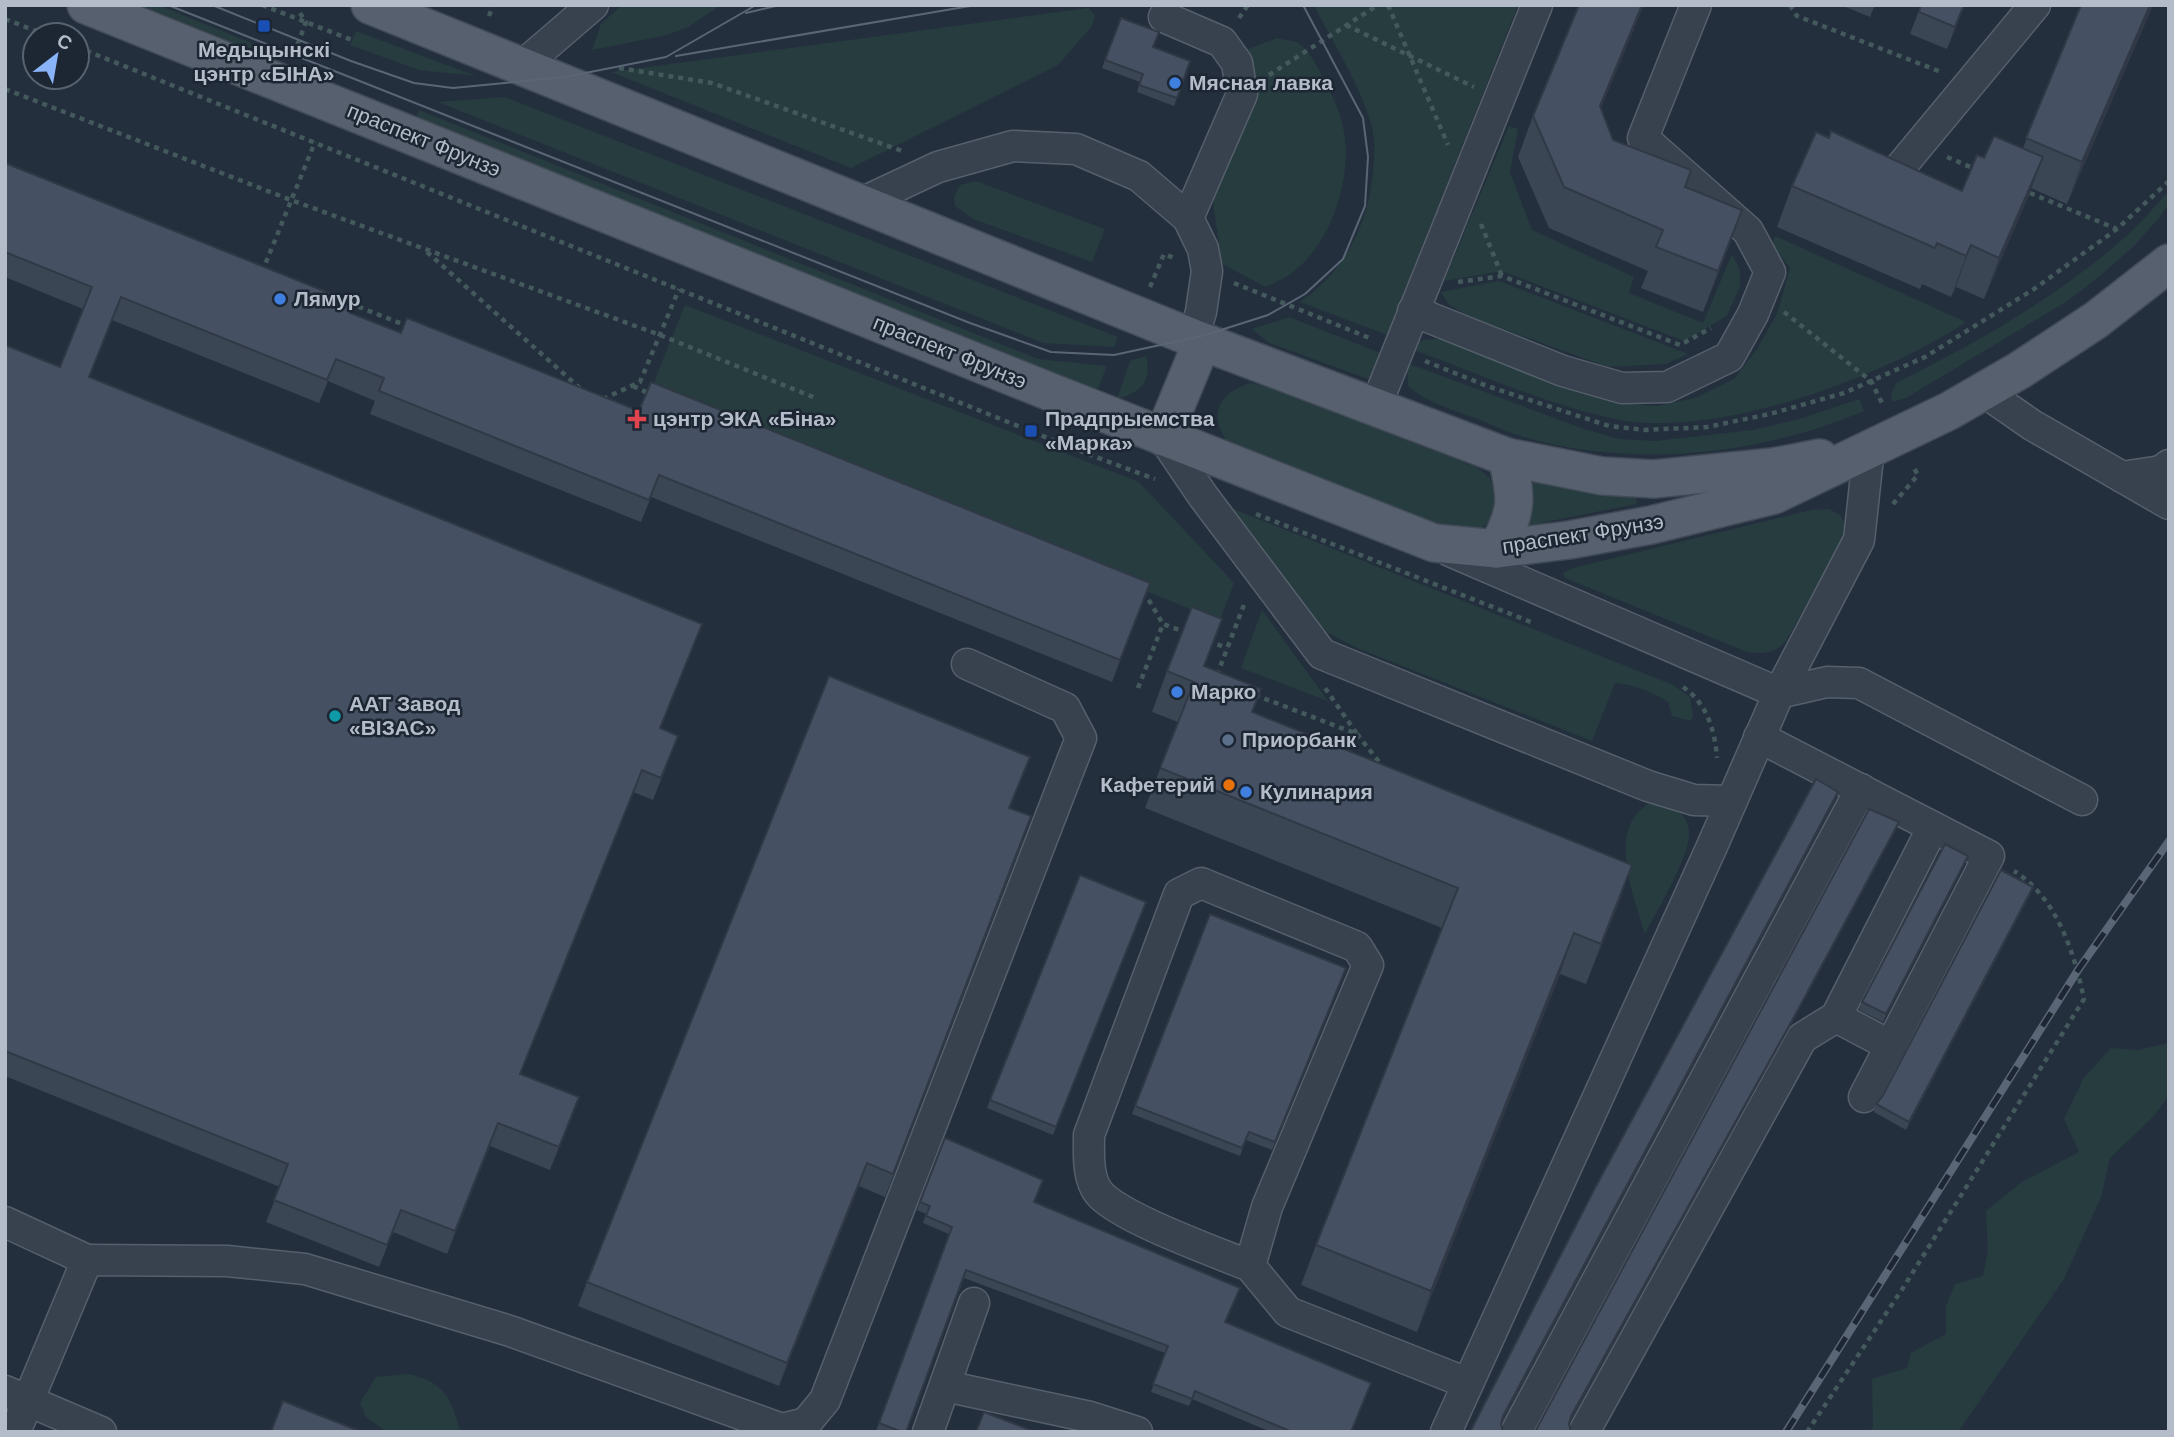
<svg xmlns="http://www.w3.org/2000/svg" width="2174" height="1437" viewBox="0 0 2174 1437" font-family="Arial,sans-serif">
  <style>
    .green { fill: #263c3f }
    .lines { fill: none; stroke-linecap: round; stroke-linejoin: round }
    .minor-casing { stroke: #565f6c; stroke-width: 33 }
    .major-casing { stroke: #414a57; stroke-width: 40 }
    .path { stroke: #44595c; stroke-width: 4.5; stroke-dasharray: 5 5; stroke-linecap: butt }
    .minor { stroke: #38414e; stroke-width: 30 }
    .major { stroke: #56606e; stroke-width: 37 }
    .tram { stroke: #5a6575; stroke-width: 2 }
    .rail-casing { stroke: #5a6575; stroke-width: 8 }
    .rail { stroke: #1d2633; stroke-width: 5; stroke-dasharray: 16; stroke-linecap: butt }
    .wall { fill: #3b4654 }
    .shaded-wall { fill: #303945 }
    .building { fill: #455162; stroke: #303945; stroke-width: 2 }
    .transit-dot { fill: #1a4fb4; stroke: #1d2633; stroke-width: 2.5 }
    .shop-dot { fill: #3f7fe0; stroke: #1d2633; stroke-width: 2.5 }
    .health-dot { fill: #e0444e; stroke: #1d2633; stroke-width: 2.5 }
    .culture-dot { fill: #0f9aa8; stroke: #1d2633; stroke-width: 2.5 }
    .service-dot { fill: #5c6f8a; stroke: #1d2633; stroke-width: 2.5 }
    .food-dot { fill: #e8710a; stroke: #1d2633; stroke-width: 2.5 }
    .labels { text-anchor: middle; stroke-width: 5; stroke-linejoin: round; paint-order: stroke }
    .poi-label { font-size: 21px; font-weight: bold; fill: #b4bcc9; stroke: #1d2633; text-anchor: start }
    .street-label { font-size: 21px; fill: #b4bcc9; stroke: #1d2633 }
  </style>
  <rect width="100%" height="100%" fill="#242f3e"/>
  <g class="green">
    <polygon points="128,5 158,5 276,53 272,63"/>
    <polygon points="622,5 721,5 688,27 667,35 592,50 601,24"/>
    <path d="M1314,5h204l-131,330 -87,-33c42,-29 65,-71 72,-121 2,-18 4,-36 0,-54 -12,-43 -38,-82 -58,-122z"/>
    <polygon points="1088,8 1095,15 1092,26 1058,65 851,168 611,72"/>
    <polygon points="356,31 476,76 419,70 350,45"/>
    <path d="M1277,38c6,2 15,2 21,5 12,7 21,27 27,39 8,15 15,29 18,45 11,49 -12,120 -54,148 -7,5 -16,8 -23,12l-44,-23 -9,-61 32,-153z"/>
    <polygon points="505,97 1118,337 1114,347 1043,343 438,102"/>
    <polygon points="419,110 1038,359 1107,366 1096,393 414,123"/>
    <polygon points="1509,126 1518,129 1510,172 1532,230 1634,277 1629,293 1703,323 1732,254 1740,270 1740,286 1727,316 1684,341 1502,271 1444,281"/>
    <polygon points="976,181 1105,229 1092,262 973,219 955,206 954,197 960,185"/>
    <path d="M2169,191v13l-10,14 -26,29 -32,28 -32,25 -163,98 -14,4 -1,-8 5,-11c84,-42 167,-89 237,-153 13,-12 24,-27 36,-39z"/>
    <path d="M1775,236l191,86c-82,55 -251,118 -351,97 -70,-15 -138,-46 -206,-71l14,-8 21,-2 172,65 42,3 37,-8 39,-19 23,-30 20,-35 13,-46 -18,-24z"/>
    <polygon points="1499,281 1688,354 1666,364 1608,367 1468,316 1448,304 1441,292"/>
    <polygon points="685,305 1139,482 1234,583 1216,630 1195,611 651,389"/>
    <polygon points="1289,317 1388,356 1381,372 1368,379 1269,343 1252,329"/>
    <path d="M1146,356c6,26 -5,36 -29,43l13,-38z"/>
    <path d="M1407,363l177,66 35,10 36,2 98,-11 46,-11 60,-20 5,12c-106,45 -238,59 -350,23 -13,-5 -26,-11 -39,-16 -24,-9 -48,-15 -67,-32z"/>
    <path d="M1250,383l20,4 208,81 12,10 7,22 -9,23 -13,9 -20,3 -229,-93c-2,-7 -8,-16 -8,-22 -2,-22 15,-31 32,-37z"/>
    <polygon points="1528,481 1636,497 1637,504 1525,526 1532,495"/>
    <path d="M1221,504l452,181 17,12 3,19 -2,5 -19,-5 -4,-14c-17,-11 -33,-17 -53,-19l-23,58 -235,-93 -29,-15 -35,-36z"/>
    <path d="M1829,509l11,6 6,10 -3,14 -57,102c-12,13 -21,13 -39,11l-182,-74 -2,-5 10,-5 238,-58z"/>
    <polygon points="1262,610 1328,701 1241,668"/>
    <path d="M1649,803c18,1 39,7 40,29 2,23 -33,80 -44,102 -9,-32 -34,-91 -8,-120 3,-4 8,-8 12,-11z"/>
    <polygon points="2169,1043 2169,1095 2154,1116 2110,1158 2101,1197 2064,1279 1958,1432 1869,1432 1873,1427 1872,1379 1907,1368 1911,1353 1946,1334 1946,1306 1955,1284 1983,1276 1988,1251 1986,1211 2022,1182 2079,1152 2064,1119 2083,1079 2111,1048 2137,1050"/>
    <path d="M408,1374c38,8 42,24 53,58h-74l-21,-15 -6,-14 16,-26z"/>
  </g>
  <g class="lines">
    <g class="minor-casing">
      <g id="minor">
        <polyline points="1164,17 1222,42 1237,63 1242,94 1188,218"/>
        <polyline points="522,66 593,5"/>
        <polyline points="1898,170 2035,5"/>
        <polyline points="859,204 938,167 1013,146 1076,149 1139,176 1188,218 1203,249 1207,271 1201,312 1193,338"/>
        <polyline points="1413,311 1563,371 1622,388 1667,387 1729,357 1753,314 1770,272 1748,231 1643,138 1696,5"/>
        <polyline points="1983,391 2032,425 2169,504"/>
        <polyline points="1375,408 1537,5"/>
        <polyline points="1163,437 1203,496 1322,654 1648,786 1694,800 1730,801"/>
        <polyline points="2122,477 2161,471 2169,465"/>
        <polyline points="1450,551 1779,693 1827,682 1859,683 2082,800"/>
        <polyline points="1759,737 1989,856 1864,1097"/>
        <polyline points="1836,1017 1891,1046"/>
        <polyline points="5,1222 87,1260"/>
        <path d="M1250,1266c-34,-14 -130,-48 -151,-73 -12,-15 -10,-40 -10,-58l90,-241 22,-11 156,64 11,18 -101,242 -17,59 38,46 179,71"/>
        <polyline points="945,1386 1090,1417 1137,1432"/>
        <polyline points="5,1391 101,1432"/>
        <polyline points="15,1432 87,1260 227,1261 305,1269 510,1331 782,1429 806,1423 825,1400 1081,738 1065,708 967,664"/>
        <polyline points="928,1432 974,1303"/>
        <polyline points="1446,1432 1713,844 1779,693 1859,540 1869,448"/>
        <polyline points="1516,1432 1861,789"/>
        <polyline points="1584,1432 1802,1038 1836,1017 1933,827"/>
      </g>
    </g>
    <g class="major-casing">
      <g id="major">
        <polyline points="86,5 1048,391 1434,543 1497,549 1569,540 1651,525 1774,495 1949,411 2020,370 2096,320 2169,263"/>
        <polyline points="370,5 1193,338 1507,457 1602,476 1654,479 1773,467 1820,458"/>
        <polyline points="1163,437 1202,342"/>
        <path d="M1497,549c21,-39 20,-50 10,-92"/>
      </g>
    </g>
    <g class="path">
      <polyline points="262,5 352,40"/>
      <polyline points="1388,5 1448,145"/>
      <polyline points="1790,5 1797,16 1941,72"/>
      <polyline points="489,16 493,5"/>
      <polyline points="1239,18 1248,5"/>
      <polyline points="5,19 46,35"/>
      <polyline points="1346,25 1474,87"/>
      <polyline points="77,47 1085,453 1155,479"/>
      <polyline points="294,54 306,22 298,10"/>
      <polyline points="619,68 712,83 902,151"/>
      <polyline points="1269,75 1378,5"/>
      <polyline points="5,89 291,200 660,335 818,399"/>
      <polyline points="1947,157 1975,169"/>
      <polyline points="2030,193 2117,229"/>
      <polyline points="1481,224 1502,276"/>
      <polyline points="427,252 582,390"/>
      <polyline points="262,272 315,142"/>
      <polyline points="1458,282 1502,276 1680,345 1711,328"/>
      <polyline points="1234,283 1372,339"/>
      <polyline points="1150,287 1164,254 1174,258"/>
      <polyline points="349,303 410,327"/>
      <polyline points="1784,312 1871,381 1883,405"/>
      <polyline points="1425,361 1487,386 1609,426 1645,430 1707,427 1770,414 1844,393 1925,357 2034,289 2117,229 2169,181"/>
      <polyline points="633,386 650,394"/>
      <polyline points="603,399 640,382 679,289"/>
      <polyline points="1893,504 1918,475 1914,468"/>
      <polyline points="1256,514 1531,622"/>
      <polyline points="1141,594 1147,597 1163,624"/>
      <polyline points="1208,641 1227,648"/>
      <polyline points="1217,675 1245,602"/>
      <path d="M1683,687c24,16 32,44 34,71"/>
      <polyline points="1138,688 1163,624 1187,633"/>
      <polyline points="1255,695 1357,734 1325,688"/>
      <polyline points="1357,734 1383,767"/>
      <path d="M1807,1432l96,-144 181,-289c-10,-47 -27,-101 -70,-128"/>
    </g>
    <use href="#minor" class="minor"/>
    <use href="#major" class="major"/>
    <g class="tram">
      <polyline points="168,5 970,323 1051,352 1114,355 1202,336 1268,315 1305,294 1343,259 1365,206 1368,157 1363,118 1303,5"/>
      <polyline points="212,5 351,61 414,83 453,88 565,77 666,57 756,5"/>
      <polyline points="746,13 780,5"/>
      <polyline points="676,56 976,5"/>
    </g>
    <g class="rail-casing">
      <polyline id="rail" points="1786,1432 2078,970 2169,841"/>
    </g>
    <use href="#rail" class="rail"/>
  </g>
  <g class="wall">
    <polygon points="1841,5 1875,5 1870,17"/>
    <polygon points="1921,5 1965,5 1947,49 1910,34"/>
    <polygon points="2081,5 2153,5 2067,204 2031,188 1984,299 1956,287 1951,297 1922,284 1920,289 1777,227 1792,186 1962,191 1984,158 2023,148"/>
    <polygon points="1121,18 1153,47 1190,61 1174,106 1137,92 1140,82 1102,68"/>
    <polygon points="1601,109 1613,140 1685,187 1727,251 1703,312 1641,288 1648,271 1549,228 1518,157 1533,116"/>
    <polygon points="5,163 350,313 401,333 639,411 1150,583 1112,682 651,497 641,522 370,414 375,401 328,381 319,403 112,320 89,378 693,646 660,728 678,736 653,800 633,792 520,1074 579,1097 550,1170 490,1146 447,1254 393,1232 379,1267 266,1222 280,1187 5,1076 5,345 60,367 83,309 5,277"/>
    <polygon points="1205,667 1252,712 1632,865 1586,984 1560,974 1417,1332 1301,1285 1316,1245 1442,928 1145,808 1178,722 1152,712 1167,671"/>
    <polygon points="1021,780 1010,808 1023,840 885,1197 859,1186 779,1386 578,1306 587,1282"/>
    <polygon points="1968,856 1965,863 1883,1022 1859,1010 1862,1002"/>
    <polygon points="1080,875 1146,902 1053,1135 987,1108"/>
    <polygon points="2033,887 2030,895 1906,1130 1874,1112 1876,1104"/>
    <polygon points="1210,914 1346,968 1272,1150 1246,1140 1240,1156 1132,1114"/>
    <polygon points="945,1138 1034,1202 1226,1323 1352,1432 1271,1432 1192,1399 1189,1406 1151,1392 1165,1353 964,1278 906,1432 879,1432 876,1431 949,1234 923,1223 926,1214 917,1210"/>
  </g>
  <g class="shaded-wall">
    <polygon points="1642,5 1644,5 1585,147 1600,106"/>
    <polygon points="1964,5 1965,5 1947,49 1955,27"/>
    <polygon points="2150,5 2153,5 2067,204 2082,162"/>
    <polygon points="2043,157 2028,198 1984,299 1999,258"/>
    <polygon points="1742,210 1727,251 1703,312 1718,271"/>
    <polygon points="1971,245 1956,287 1951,297 1966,256"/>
    <polygon points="1150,583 1142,605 1112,682 1120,660"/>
    <polygon points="642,770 633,792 511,1096 520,1074"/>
    <polygon points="1838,792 1836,799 1501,1424 1503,1416"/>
    <polygon points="1899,822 1896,830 1791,1025 1569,1424 1571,1416"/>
    <polygon points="1968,856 1965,863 1883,1022 1886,1014"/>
    <polygon points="1632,865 1618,906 1586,984 1601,944"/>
    <polygon points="2033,887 2030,895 1906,1130 1909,1122"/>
    <polygon points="1574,933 1560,974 1417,1332 1431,1291"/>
    <polygon points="579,1097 571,1120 550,1170 559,1147"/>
    <polygon points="498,1123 490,1146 447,1254 455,1231"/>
    <polygon points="867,1163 859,1186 779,1386 787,1363"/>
  </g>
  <g class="building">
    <polygon points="1579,5 1642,5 1600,106 1613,140 1691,170 1685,187 1742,210 1718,271 1656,247 1663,230 1564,187 1533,116"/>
    <polygon points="1921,5 1964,5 1955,27 1919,12"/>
    <polygon points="2081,5 2150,5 2082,162 2026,138"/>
    <polygon points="1121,18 1159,32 1153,47 1190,61 1177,98 1139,85 1143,74 1105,60"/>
    <polygon points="1831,131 1962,191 1977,155 1984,158 1994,136 2043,157 1999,258 1971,245 1966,256 1937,243 1935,248 1792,186 1816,132 1829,138"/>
    <polygon points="5,163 354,303 350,313 401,333 407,318 639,411 651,382 1150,583 1120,660 659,475 649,500 379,391 384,378 336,359 327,380 121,297 89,377 702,624 660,728 678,736 661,778 642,770 520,1074 579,1097 559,1147 498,1123 455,1231 401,1210 387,1245 274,1200 288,1164 5,1051 5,345 60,367 92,287 5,252"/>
    <polygon points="1192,607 1222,619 1204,666 1261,689 1252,712 1632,865 1601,944 1574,933 1431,1291 1316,1245 1458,888 1160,768 1194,682 1167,671"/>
    <polygon points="829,676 1030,757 1009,808 1031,816 893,1174 867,1163 787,1363 587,1282"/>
    <polygon points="1816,779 1838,792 1503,1416 1501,1424 1503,1432 1470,1432 1595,1188"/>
    <polygon points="1869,809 1899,822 1794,1017 1571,1416 1569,1424 1571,1432 1535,1432"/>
    <polygon points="1945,844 1968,856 1886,1014 1862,1002"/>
    <polygon points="2001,870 2033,887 1909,1122 1876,1104 1882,1097"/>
    <polygon points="1080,875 1146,902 1056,1127 990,1100"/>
    <polygon points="1210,914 1346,968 1275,1142 1249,1132 1242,1148 1135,1106"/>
    <polygon points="945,1138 1043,1180 1034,1202 1240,1288 1225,1322 1371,1383 1351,1432 1292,1432 1195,1391 1192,1399 1153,1384 1168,1346 966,1270 906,1432 902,1432 879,1423 952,1227 926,1216 930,1206 920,1202"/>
    <polygon points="283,1401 362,1432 271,1432"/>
    <polygon points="984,1412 1035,1432 976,1432"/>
  </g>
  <g class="transit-dot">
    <rect x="257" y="19" width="14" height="14" rx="3.5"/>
    <rect x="1024" y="424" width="14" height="14" rx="3.5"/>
  </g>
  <g class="shop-dot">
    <circle cx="1175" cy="83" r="7"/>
    <circle cx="280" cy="299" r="7"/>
    <circle cx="1177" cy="692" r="7"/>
    <circle cx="1246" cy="792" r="7"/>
  </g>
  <path class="health-dot" d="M633.5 408.5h7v7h7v7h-7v7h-7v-7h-7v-7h7z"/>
  <circle class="culture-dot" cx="335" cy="716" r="7"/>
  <circle class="service-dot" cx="1228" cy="740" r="7"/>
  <circle class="food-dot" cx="1229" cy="785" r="7"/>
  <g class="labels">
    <g class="poi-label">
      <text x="264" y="57" text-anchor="middle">Медыцынскі<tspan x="264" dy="24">цэнтр «БІНА»</tspan></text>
      <text x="1189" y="90">Мясная лавка</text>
      <text x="294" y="306">Лямур</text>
      <text x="653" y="426">цэнтр ЭКА «Біна»</text>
      <text x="1045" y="426">Прадпрыемства<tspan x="1045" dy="24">«Марка»</tspan></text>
      <text x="1191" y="699">Марко</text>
      <text x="349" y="711">ААТ Завод<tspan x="349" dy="24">«ВІЗАС»</tspan></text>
      <text x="1242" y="747">Приорбанк</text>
      <text x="1215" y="792" text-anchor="end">Кафетерий</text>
      <text x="1260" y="799">Кулинария</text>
    </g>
    <g class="street-label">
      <text transform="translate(424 140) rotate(22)" y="7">праспект Фрунзэ</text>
      <text transform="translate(950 352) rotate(22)" y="7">праспект Фрунзэ</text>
      <text transform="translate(1583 534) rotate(-9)" y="7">праспект Фрунзэ</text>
    </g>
  </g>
  <rect width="2174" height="1437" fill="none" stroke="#b4bcc9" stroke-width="14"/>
  <g transform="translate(56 56) rotate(31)"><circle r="33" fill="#1d2633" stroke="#59626f" stroke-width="2"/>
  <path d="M0-5L12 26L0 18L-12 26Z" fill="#8ab4f8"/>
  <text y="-10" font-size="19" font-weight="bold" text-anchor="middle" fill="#b4bcc9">С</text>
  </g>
</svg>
